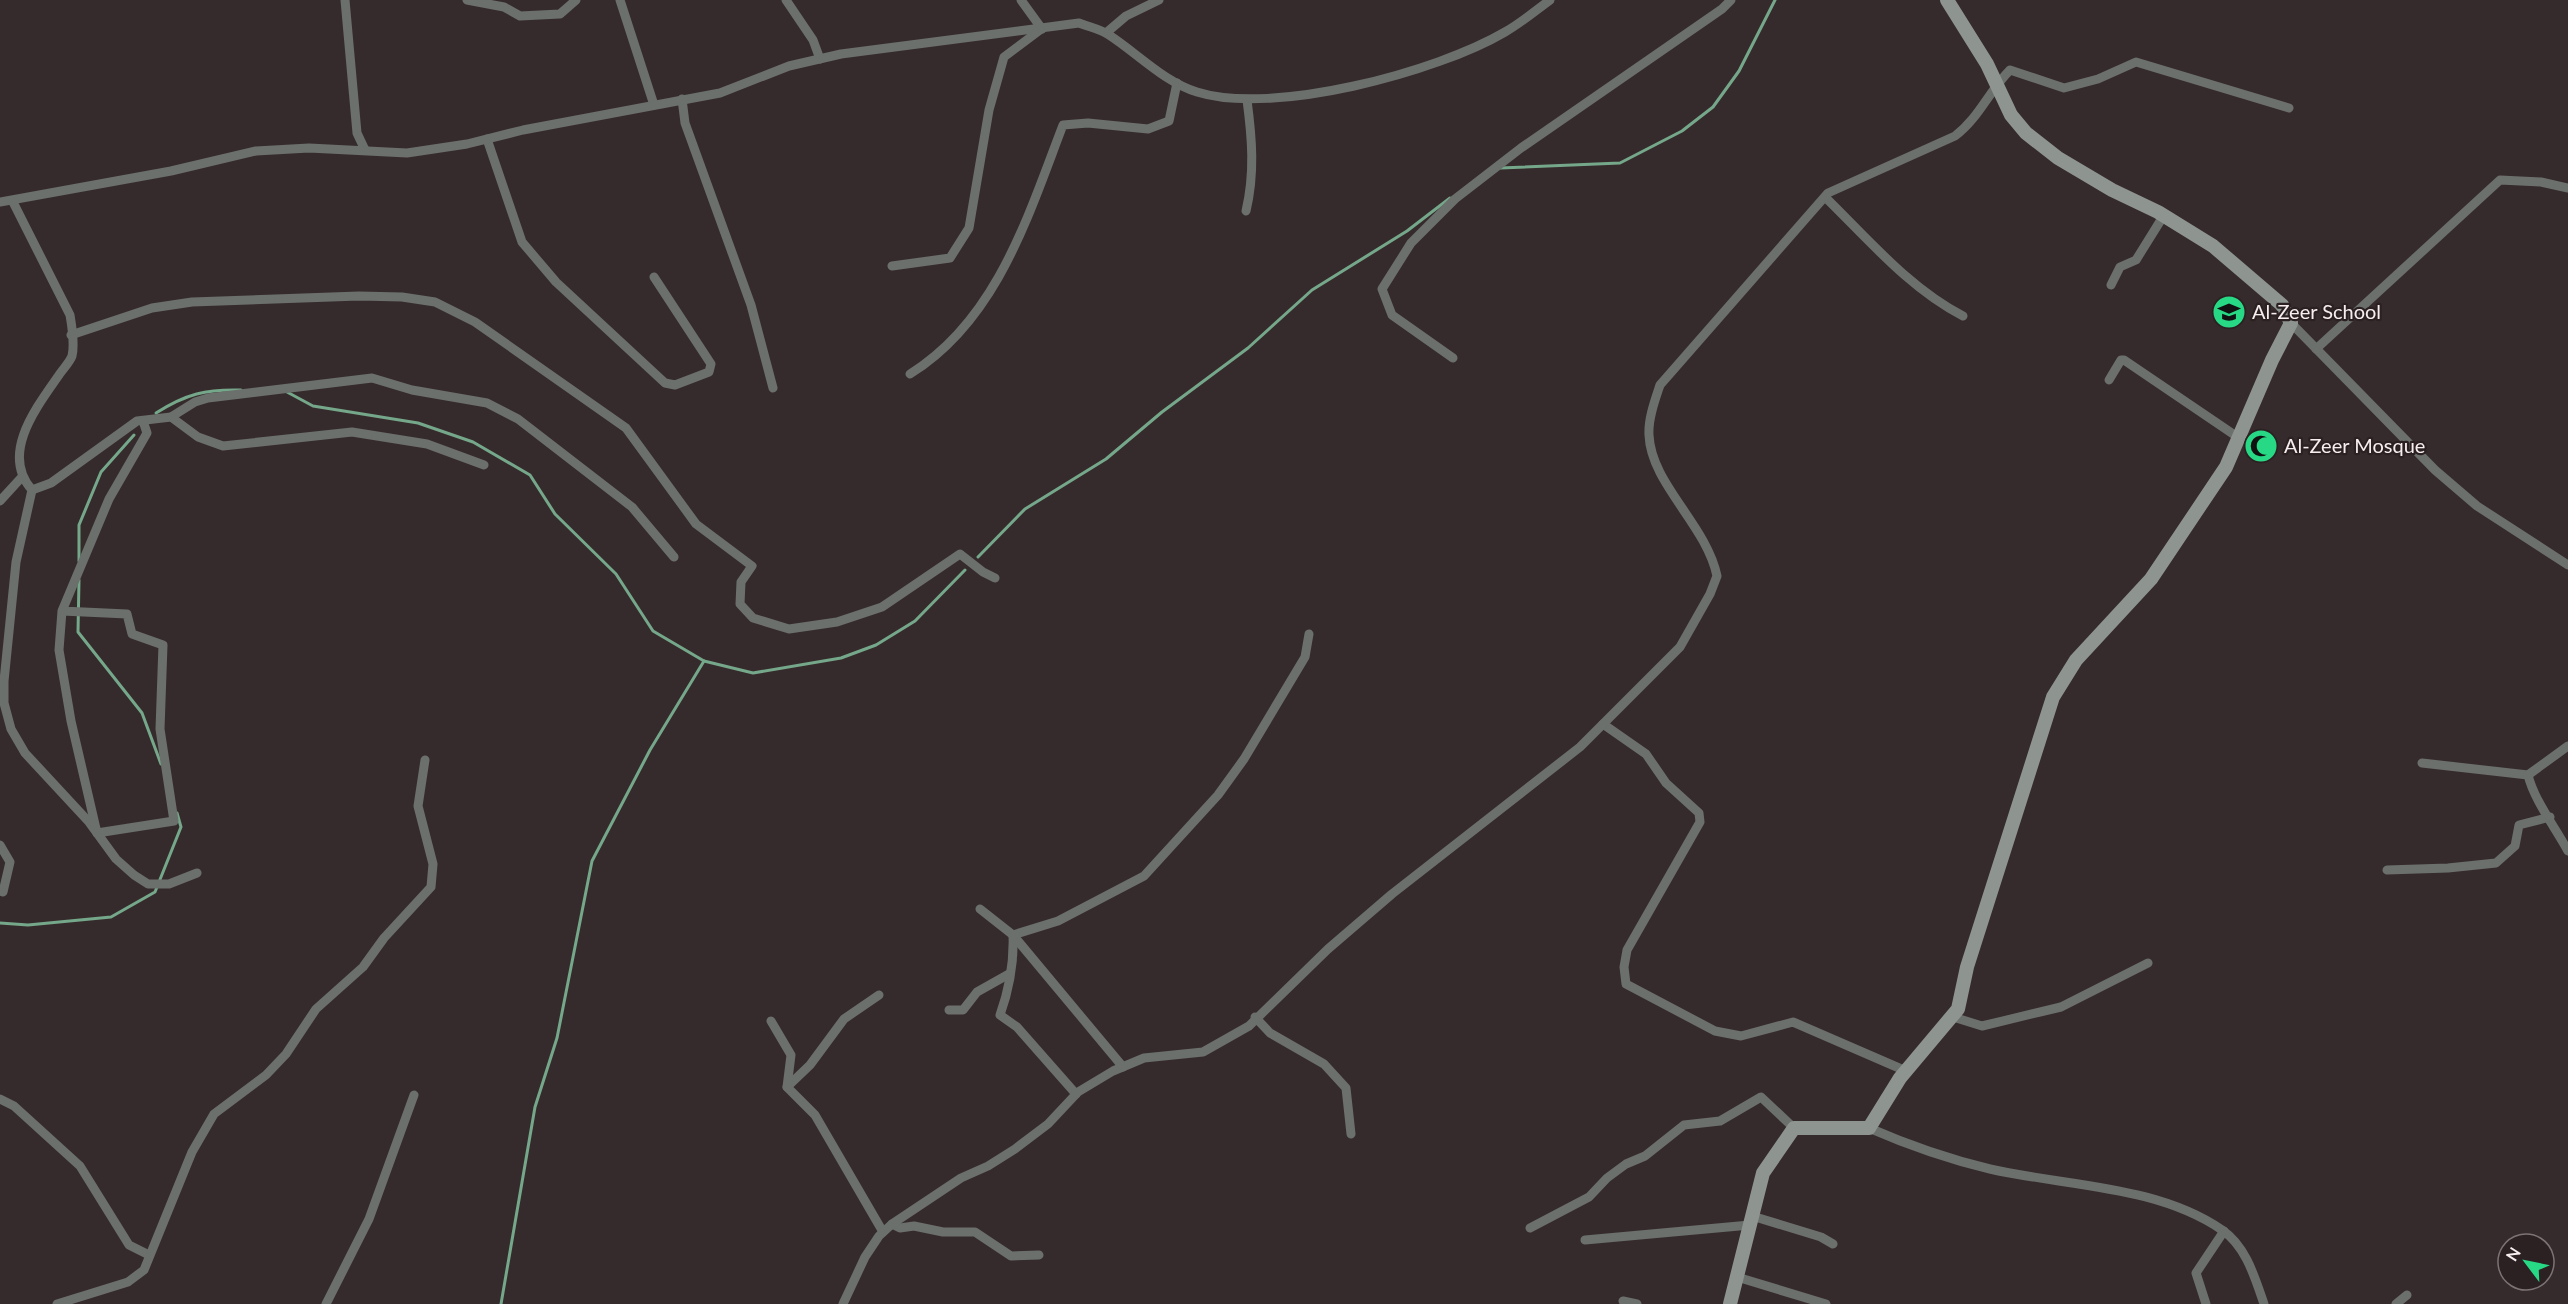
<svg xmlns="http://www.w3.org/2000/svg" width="2568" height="1304" viewBox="0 0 2568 1304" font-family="Lato,sans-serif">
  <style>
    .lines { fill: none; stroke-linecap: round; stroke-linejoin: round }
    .stream { stroke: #75a78a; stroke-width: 3 }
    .street { stroke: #6b706d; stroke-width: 9 }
    .secondary { stroke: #8e9590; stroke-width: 14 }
    .labels { text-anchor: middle; stroke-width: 4.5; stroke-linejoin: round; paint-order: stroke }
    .poi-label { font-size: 20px; fill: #f6eeef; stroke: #2b2122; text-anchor: start }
  </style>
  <rect width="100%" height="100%" fill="#362b2c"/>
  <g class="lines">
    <g class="stream">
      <polyline points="1500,168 1620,163 1682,131 1713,107 1739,71 1775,0"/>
      <polyline points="287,392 313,406 418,423 473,442 530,475 555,514 616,574 653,631 704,661 753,673 841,658 876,645 915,621 965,570"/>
      <path d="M156,413c30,-19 50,-24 85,-23"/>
      <polyline points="978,557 1025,509 1106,459 1162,412 1248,348 1312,290 1407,231 1450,198"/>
      <polyline points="79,561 79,525 101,472 134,435"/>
      <polyline points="79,580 78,632 142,713 161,764"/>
      <polyline points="0,923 28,925 111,917 155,892 181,827 177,813"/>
      <polyline points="501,1304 535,1107 557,1038 592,861 650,750 704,661"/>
    </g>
    <g class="street">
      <polyline points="345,0 357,133 365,150"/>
      <polyline points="467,0 504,7 520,16 560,14 576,0"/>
      <polyline points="620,0 654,105"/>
      <polyline points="786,0 813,40 820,59"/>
      <polyline points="1021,0 1042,29"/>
      <polyline points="1106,33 1126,16 1159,0"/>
      <polyline points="682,99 685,123 751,305 773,388"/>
      <polyline points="487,139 522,242 556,282 665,383 675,385 709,372 711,364 654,277"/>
      <path d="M1825,197c43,42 84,91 138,119"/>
      <path d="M0,202l171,-31 85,-20 53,-3 98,5 60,-9 56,-14 197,-37 69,-27 52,-12 238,-31c10,4 21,6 30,12 28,18 55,47 88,57 76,24 240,-20 308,-60 16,-9 30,-21 45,-32"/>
      <path d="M13,202l57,113c2,12 5,29 2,41 -2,6 -10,14 -13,19 -23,33 -59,79 -27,115"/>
      <path d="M1246,211c9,-38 6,-73 1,-111"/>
      <polyline points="892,266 950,258 969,228 989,110 1004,57 1040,30"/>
      <polyline points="2111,285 2120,267 2136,260 2164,215"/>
      <polyline points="2291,323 2435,470 2477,506 2568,565"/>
      <polyline points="71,335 152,308 192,302 359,296 402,297 435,302 475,322 626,428 696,524 752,566 741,582 740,604 753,618 789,629 837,622 882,607 960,554 983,572 995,578"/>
      <polyline points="2316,349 2500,180 2541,182 2568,188"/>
      <polyline points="1453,358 1392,315 1382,289 1411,243 1455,199 1521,148 1722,9 1731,0"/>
      <path d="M910,374c87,-54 118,-158 153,-249l25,-2 60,6 21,-8 8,-38"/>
      <polyline points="2109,380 2121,360 2124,360 2239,438"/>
      <polyline points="171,417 195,402 208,398 372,378 412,390 487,403 518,419 632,507 674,557"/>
      <polyline points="32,490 16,562 4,681 4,703 11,729 25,753 89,822 116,859 134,875 148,884 169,884 197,873"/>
      <polyline points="32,490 51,483 137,421 171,417 198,437 223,446 352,432 427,444 484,465"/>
      <polyline points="0,501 21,478"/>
      <polyline points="62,611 127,614 132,634 163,645 160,729 174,821 97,833 71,721 59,650 62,611 109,499 147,433 143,421"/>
      <polyline points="1603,724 1646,754 1666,783 1699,813 1700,822 1627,950 1624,967 1626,984 1715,1031 1741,1036 1793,1022 1906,1071"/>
      <polyline points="2422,763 2528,775 2568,746"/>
      <path d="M2528,775c6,25 27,52 40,76"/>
      <polyline points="0,845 10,862 3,892 0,891"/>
      <polyline points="2387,870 2448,868 2496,863 2515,846 2519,825 2550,817"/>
      <polyline points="980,909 1013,935 1123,1067"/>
      <polyline points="1013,935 1058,921 1144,876 1218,795 1244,759 1305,657 1309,634"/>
      <path d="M1013,935c1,27 -4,55 -13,80l17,12 59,67"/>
      <polyline points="879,995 844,1019 810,1065 787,1087 815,1115 883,1232"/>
      <polyline points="949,1010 963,1010 977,992 1009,974"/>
      <polyline points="1255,1017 1270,1033 1324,1064 1346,1088 1351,1134"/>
      <polyline points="1953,1017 1982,1026 2061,1007 2148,963"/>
      <polyline points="771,1021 791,1055 787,1087"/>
      <polyline points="0,1099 14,1106 80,1166 129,1245 149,1255"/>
      <path d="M1869,1128c39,17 79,31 121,41 74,17 167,16 232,61 24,16 33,48 42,74"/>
      <polyline points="1752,1216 1821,1237 1833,1244"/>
      <polyline points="892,1224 900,1228 914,1226 943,1232 975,1232 1011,1256 1039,1255"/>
      <polyline points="1530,1228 1589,1197 1607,1178 1626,1164 1645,1156 1684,1125 1720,1121 1761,1097 1794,1128"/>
      <polyline points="1585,1240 1750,1225"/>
      <polyline points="1737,1277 1826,1304"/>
      <polyline points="1623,1301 1637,1304"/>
      <polyline points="57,1304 128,1282 144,1270 192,1152 214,1114 266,1075 286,1054 316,1009 363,967 384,938 431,887 433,864 418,806 425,760"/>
      <polyline points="326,1304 369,1219 414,1095"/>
      <path d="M843,1304l22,-47 14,-21 13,-12 69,-46 27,-12 27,-17 33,-25 30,-32 35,-21 31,-13 59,-6 46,-26 79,-77 64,-55 188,-147 100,-100 30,-53 7,-18c-11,-52 -66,-92 -68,-141 -1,-16 6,-35 11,-50l168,-192 127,-57c24,-18 34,-45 55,-66l54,18 34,-9 38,-17 153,46"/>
      <polyline points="2206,1304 2196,1273 2224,1231"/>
      <polyline points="2396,1304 2407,1295"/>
    </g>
    <polyline class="secondary" points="1730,1304 1763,1173 1794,1128 1869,1128 1900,1078 1958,1009 1967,967 2053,697 2076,660 2151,579 2226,467 2272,360 2291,323 2282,305 2213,246 2158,212 2112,190 2058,158 2026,133 2011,115 1987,64 1947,0"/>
  </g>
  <defs>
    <g id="school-disc" transform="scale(1.725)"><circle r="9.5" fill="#27d885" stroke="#2b2122"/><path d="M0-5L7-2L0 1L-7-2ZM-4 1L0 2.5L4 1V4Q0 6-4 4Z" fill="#111"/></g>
    <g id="mosque-disc" transform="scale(1.725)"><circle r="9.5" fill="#27d885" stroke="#2b2122"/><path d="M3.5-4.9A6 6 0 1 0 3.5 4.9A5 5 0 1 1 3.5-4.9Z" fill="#111"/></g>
  </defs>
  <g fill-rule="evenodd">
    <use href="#school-disc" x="2229" y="312"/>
    <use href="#mosque-disc" x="2261" y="446"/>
  </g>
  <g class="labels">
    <g class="poi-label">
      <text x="2252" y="319">Al-Zeer School</text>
      <text x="2284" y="453">Al-Zeer Mosque</text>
    </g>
  </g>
  <g transform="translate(2526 1262) rotate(302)"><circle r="28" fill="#2b2122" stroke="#7c7374" stroke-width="1.5"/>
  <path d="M0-4.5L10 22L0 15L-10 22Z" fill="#27d885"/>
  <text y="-9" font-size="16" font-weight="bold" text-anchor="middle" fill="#f6eeef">N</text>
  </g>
</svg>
